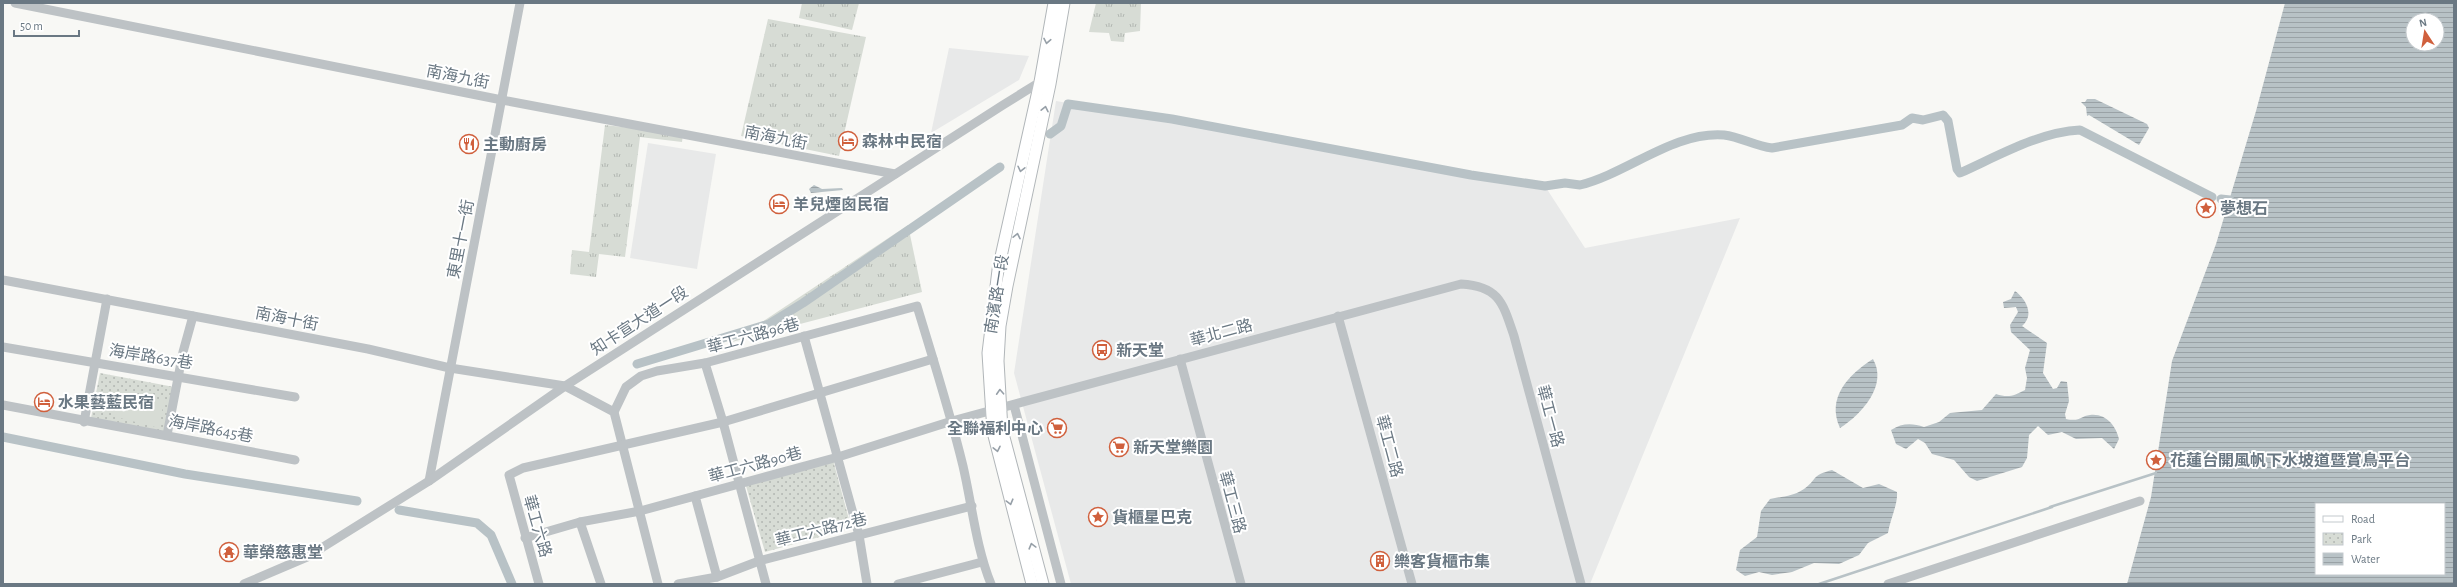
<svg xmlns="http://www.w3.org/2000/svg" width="2457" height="587" viewBox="0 0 2457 587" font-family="'Alegreya Sans','Noto Sans TC',sans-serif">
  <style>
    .built { fill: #e8e9e9 }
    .grass { fill: url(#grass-tufts) }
    .park { fill: url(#park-dots) }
    .garden { fill: #d7dcd5 }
    .water { fill: url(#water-rules); fill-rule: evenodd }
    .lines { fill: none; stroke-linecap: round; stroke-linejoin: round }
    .stream { stroke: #b8c2c6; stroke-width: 2.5 }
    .canal { stroke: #b8c2c6; stroke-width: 9 }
    .major-casing { stroke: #b1b6b9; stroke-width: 13 }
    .minor { stroke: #bdc2c5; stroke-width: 9 }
    .major { stroke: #fff; stroke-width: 11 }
    .oneway { stroke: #97a0a8 }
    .labels { text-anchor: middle; stroke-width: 4; stroke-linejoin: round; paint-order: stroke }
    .street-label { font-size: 16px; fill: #6a7883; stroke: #fff }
    .poi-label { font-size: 16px; font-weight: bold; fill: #6a7883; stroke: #fff; text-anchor: start }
  </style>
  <defs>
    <pattern id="grass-tufts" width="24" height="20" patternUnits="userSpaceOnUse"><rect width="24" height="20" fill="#d7dcd5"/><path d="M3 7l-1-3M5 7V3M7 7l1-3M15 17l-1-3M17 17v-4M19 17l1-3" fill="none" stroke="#b2b7b2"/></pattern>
    <pattern id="park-dots" width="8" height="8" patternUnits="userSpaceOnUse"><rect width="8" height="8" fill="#d7dcd5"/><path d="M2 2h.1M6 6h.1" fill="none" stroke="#b2b7b2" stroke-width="1.8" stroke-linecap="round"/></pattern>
    <pattern id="water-rules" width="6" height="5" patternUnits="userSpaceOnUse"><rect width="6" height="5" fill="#b8c2c6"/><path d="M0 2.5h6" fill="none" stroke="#9aa2a6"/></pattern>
  </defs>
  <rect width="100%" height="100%" fill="#f8f8f5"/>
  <g class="built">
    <polygon points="949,48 1029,56 1019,80 931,133"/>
    <polygon points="1056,101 1543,183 1585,248 1740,218 1590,584 1071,584 1014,373"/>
    <polygon points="648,143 716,154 697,269 630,258"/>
  </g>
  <g class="grass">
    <polygon points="802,3 859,3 852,30 799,18"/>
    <polygon points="1096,3 1141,3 1140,31 1125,33 1124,42 1111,41 1109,33 1089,32"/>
    <polygon points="768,19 866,37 839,156 741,136"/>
    <polygon points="605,125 683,134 682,142 640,137 625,257 599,254 596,277 570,274 572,250 589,252"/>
    <polygon points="908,225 922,292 732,342"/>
  </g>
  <g class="park">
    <polygon points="100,373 174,387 164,437 90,423"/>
    <polygon points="833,460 850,523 845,530 765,552 746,486"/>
  </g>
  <polygon class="garden" points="120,391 164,401 159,428 116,417"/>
  <g class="water">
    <path d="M2285,3h169v581h-327l24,-87 21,-136 44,-117 40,-133zM2413,20h24v24h-24zM2316,504h128v70h-128z"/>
    <polygon points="2087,99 2095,99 2147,124 2149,128 2139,145 2089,115 2087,116 2086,107 2081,102 2085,102"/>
    <polygon points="814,185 822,189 842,188 843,190 811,193 809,189"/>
    <path d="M2015,291c11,8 20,24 7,35l25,17 -4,30 10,16 4,-1 4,-7 6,1 2,19 -4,13 1,5c15,3 14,-3 24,-4 16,-2 26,11 29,24l-5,10 -12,-11 -26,1 -14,-7 -14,3 -10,-9 -9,9 -2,23 -5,9 -45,14 -8,-4 -15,-17 -22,-6 -7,-11 -7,-4 -12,10 -10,-5 -5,-14c11,-7 21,-7 33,-3l15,-5 11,-9 32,-3 14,-16c12,4 18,2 29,-4l2,-12 -2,-10 5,-18 -19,-18 -1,-7 8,-13 -2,-5 -12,1 -1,-6 8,-3z"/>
    <path d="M1873,359c15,26 -11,55 -33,69 -14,-30 8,-53 33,-69z"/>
    <path d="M1832,470l31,18 16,-4 18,8c1,13 -7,27 -9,41l-20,10 -9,12 -20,9 -25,-1 -22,9 -20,3 -13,-3 -14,4 -9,-6 4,-20 17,-13 4,-26 9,-12c11,-2 24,-3 34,-10 14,-10 6,-13 28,-19z"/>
  </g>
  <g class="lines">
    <g class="stream">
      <polyline points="2050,507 2156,473"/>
      <polyline points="1819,584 2052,507"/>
    </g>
    <g class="canal">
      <path d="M1050,134l11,-8 7,-22 104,15 299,56 74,11 20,-3 15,2c48,-12 94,-54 144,-50 17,2 31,11 48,13l130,-23 10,-7 11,2 20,-5 5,6 9,48 3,4c38,-17 79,-41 120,-43l132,67"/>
      <polyline points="2221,199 2230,200"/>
      <polyline points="637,364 769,324 803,303 1000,167"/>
      <polyline points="3,437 185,474 357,501"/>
      <polyline points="399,510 477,523 491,535 512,584"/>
    </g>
    <g class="major-casing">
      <g id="major">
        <polyline points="1032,584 993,432 988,353 998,270 1040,82 1054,3"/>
        <polyline points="1043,584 1002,430 998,361 1000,326 1007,286 1050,84 1064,3"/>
      </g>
    </g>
    <g class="minor">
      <polyline points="15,3 502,100 895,174"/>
      <polyline points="3,280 368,349 450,368 565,386 614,412 658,584"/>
      <polyline points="1338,316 1412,584"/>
      <polyline points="804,336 859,535 867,584"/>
      <polyline points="3,347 295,397"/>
      <polyline points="1180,359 1241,584"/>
      <polyline points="705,363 723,422 766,584"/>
      <polyline points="3,405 295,460"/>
      <polyline points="1014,405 1061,584"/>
      <path d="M614,412l12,-25 15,-11 16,-5 48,-8 212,-57c16,53 33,106 46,160 9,39 13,81 28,118"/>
      <polyline points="84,422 107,299"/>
      <polyline points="167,435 183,352 193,316"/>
      <polyline points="429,481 520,3"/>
      <polyline points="695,496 717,577"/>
      <polyline points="580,522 601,584"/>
      <path d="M525,538l55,-16 60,-11 198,-54 114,-36 509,-137c38,2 42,19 53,52l67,248"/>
      <polyline points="244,584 307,557 429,481 565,386 1003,105 1040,82 1044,83"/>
      <polyline points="539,584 509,475 523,468 723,422 933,359"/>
      <polyline points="678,584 717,577 759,561 972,506"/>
      <polyline points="898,584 982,562"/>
      <polyline points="1888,584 2140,501"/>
    </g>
    <use href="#major" class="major"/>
  </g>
  <defs><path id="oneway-chevron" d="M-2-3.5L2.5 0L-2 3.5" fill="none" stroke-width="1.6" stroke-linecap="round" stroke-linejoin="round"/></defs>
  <g class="oneway">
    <use href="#oneway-chevron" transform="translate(1047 41) rotate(101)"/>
    <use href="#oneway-chevron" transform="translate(1045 109) rotate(-78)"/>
    <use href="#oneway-chevron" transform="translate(1021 169) rotate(103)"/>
    <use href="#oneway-chevron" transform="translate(1017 236) rotate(-78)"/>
    <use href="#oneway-chevron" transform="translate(1000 392) rotate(-93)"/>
    <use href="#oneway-chevron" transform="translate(997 449) rotate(78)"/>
    <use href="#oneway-chevron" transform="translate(1010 502) rotate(75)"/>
    <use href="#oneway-chevron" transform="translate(1032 546) rotate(-105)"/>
  </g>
  <defs>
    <g id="hotel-ring" transform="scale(1)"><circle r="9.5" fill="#fff" stroke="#d0603d" stroke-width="1.5"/><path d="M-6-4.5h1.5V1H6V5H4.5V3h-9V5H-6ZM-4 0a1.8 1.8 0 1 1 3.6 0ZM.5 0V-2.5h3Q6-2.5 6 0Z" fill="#d0603d"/></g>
    <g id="restaurant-ring" transform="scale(1)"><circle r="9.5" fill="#fff" stroke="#d0603d" stroke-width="1.5"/><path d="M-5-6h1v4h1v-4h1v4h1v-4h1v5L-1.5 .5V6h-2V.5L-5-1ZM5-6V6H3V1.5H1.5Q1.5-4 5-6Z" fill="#d0603d"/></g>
    <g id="sight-ring" transform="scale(1)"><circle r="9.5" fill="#fff" stroke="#d0603d" stroke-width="1.5"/><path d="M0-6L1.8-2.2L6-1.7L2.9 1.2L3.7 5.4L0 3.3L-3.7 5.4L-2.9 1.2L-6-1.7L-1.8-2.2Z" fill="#d0603d"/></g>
    <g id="bus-ring" transform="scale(1)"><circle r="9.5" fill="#fff" stroke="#d0603d" stroke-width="1.5"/><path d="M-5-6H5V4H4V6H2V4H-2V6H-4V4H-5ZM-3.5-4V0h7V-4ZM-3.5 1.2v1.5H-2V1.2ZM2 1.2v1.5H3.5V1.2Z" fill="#d0603d"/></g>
    <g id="supermarket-ring" transform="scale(1)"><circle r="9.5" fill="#fff" stroke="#d0603d" stroke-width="1.5"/><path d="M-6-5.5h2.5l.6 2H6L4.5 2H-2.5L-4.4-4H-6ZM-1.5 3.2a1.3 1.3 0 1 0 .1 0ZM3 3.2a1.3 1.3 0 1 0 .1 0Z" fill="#d0603d"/></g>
    <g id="temple-ring" transform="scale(1)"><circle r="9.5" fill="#fff" stroke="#d0603d" stroke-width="1.5"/><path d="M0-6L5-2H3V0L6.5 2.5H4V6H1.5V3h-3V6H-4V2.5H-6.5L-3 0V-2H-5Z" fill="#d0603d"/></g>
    <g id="building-ring" transform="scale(1)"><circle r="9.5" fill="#fff" stroke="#d0603d" stroke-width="1.5"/><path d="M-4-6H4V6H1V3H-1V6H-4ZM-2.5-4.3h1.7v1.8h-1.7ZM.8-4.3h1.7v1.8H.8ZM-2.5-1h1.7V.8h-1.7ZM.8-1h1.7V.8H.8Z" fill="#d0603d"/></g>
  </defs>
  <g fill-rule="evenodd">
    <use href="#hotel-ring" x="848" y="141"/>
    <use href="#restaurant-ring" x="469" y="144"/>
    <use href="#hotel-ring" x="779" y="204"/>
    <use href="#sight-ring" x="2206" y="208"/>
    <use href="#bus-ring" x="1102" y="350"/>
    <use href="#hotel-ring" x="44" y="402"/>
    <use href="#supermarket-ring" x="1057" y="428"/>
    <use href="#supermarket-ring" x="1119" y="447"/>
    <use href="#sight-ring" x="2156" y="460"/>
    <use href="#sight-ring" x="1098" y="517"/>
    <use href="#temple-ring" x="229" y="552"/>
    <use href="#building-ring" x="1380" y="561"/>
  </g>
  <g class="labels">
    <g class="street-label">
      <text transform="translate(458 76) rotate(11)" y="6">南海九街</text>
      <text transform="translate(776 137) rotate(11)" y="6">南海九街</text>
      <text transform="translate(460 239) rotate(-79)" y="6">東里十一街</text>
      <text transform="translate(996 294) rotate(-81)" y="6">南濱路一段</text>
      <text transform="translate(287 318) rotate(11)" y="6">南海十街</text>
      <text transform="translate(639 320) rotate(-33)" y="6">知卡宣大道一段</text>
      <text transform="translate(1221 332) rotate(-15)" y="6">華北二路</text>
      <text transform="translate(753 335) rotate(-15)" y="6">華工六路96巷</text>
      <text transform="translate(151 356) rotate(9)" y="6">海岸路637巷</text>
      <text transform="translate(1551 416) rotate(75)" y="6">華工一路</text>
      <text transform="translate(211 428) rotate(11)" y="6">海岸路645巷</text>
      <text transform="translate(1390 446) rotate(75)" y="6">華工二路</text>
      <text transform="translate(755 464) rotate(-15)" y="6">華工六路90巷</text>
      <text transform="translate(1233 502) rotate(75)" y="6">華工三路</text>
      <text transform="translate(538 526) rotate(74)" y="6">華工六路</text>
      <text transform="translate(821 529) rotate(-14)" y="6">華工六路72巷</text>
    </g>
    <g class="poi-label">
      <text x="862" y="147">森林中民宿</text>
      <text x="483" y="150">主動廚房</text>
      <text x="793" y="210">羊兒煙囪民宿</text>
      <text x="2220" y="214">夢想石</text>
      <text x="1116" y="356">新天堂</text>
      <text x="58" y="408">水果藝藍民宿</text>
      <text x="1043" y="434" text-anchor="end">全聯福利中心</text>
      <text x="1133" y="453">新天堂樂園</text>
      <text x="2170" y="466">花蓮台開風帆下水坡道暨賞鳥平台</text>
      <text x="1112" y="523">貨櫃星巴克</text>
      <text x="243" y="558">華榮慈惠堂</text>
      <text x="1394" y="567">樂客貨櫃市集</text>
    </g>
  </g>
  <rect width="2457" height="587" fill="none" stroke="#6a7883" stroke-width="8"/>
  <rect x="2315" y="503" width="130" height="72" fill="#ffffff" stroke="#c3c9cd"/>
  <rect x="2323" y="516" width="20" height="6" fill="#ffffff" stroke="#c3c9cd"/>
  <text x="2351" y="523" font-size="12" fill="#6a7883">Road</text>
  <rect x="2323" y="533" width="20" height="12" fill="url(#park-dots)" stroke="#c3c9cd"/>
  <text x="2351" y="543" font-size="12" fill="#6a7883">Park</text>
  <rect x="2323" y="553" width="20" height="12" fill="url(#water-rules)" stroke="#c3c9cd"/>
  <text x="2351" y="563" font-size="12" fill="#6a7883">Water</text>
  <g transform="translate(2425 32) rotate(348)"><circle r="19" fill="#ffffff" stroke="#c3c9cd"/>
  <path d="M0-3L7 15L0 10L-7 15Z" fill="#d0603d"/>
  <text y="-6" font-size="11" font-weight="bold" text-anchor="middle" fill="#6a7883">N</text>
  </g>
  <path d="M14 30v6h65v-6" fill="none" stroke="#6a7883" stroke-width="2"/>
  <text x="20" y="30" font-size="12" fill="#6a7883" stroke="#ffffff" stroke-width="3" paint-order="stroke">50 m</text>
</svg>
